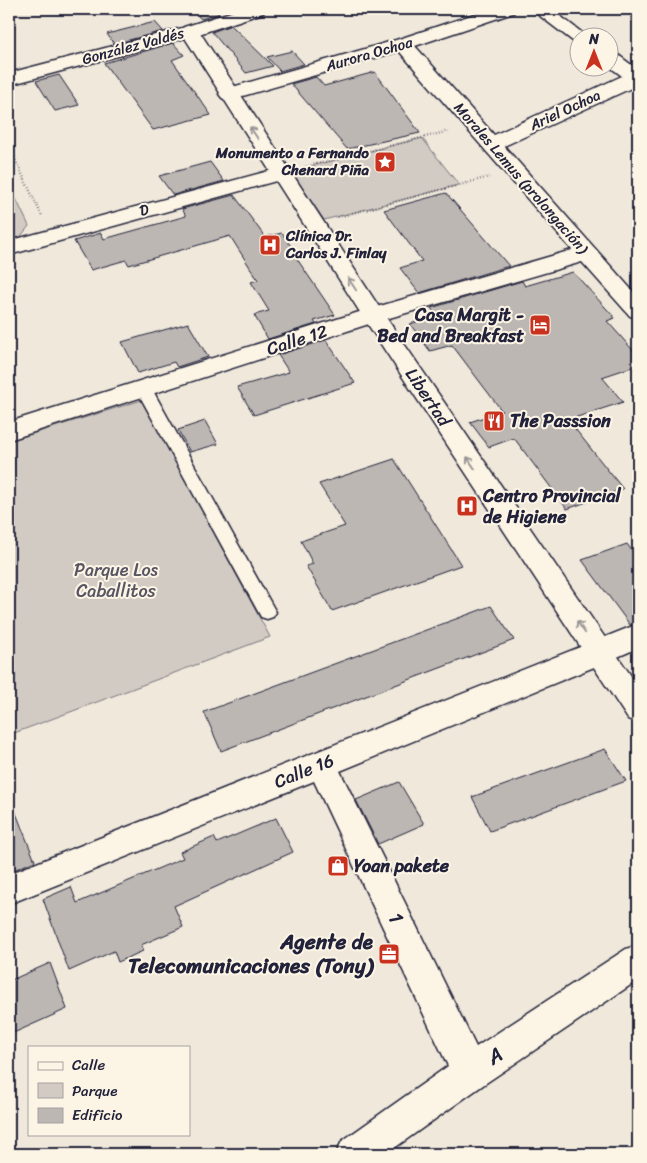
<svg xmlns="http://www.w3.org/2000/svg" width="647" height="1163" viewBox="0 0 647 1163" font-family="Sriracha,sans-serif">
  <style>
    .green { fill: #d1cbc3; stroke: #7a767f }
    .building { fill: #bcb7b3; stroke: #22223b }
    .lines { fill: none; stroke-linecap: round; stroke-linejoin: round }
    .service-casing { stroke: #22223b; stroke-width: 3 }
    .minor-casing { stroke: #22223b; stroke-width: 3 }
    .tertiary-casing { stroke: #22223b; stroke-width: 3 }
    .path { stroke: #22223b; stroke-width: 2.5; stroke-dasharray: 0.5 2.5; stroke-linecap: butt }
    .service { fill: #fcf5e5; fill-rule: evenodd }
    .minor { fill: #fcf5e5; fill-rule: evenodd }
    .tertiary { fill: #fcf5e5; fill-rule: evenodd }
    .oneway { stroke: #9a9698 }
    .labels { text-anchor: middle; stroke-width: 4; stroke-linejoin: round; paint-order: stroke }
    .far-street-label { font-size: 15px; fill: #22223b; stroke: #fcf5e5 }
    .far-poi-label { font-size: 15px; font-weight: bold; fill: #22223b; stroke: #fcf5e5; text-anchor: end }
    .poi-label { font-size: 18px; font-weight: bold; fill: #22223b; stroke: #fcf5e5; text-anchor: start }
    .street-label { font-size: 18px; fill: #22223b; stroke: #fcf5e5 }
    .park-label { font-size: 18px; fill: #575564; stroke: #fcf5e5 }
    .near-street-label { font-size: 21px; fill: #22223b; stroke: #fcf5e5 }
    .near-poi-label { font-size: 21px; font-weight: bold; fill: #22223b; stroke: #fcf5e5; text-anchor: end }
  </style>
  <rect width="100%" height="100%" fill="#efe8db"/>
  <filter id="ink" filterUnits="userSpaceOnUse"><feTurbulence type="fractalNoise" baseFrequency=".02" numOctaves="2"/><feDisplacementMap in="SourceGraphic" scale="10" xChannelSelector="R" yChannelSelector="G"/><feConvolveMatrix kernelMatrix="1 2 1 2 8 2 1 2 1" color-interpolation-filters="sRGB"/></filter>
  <g filter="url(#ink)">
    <g class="green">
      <polygon points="422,138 459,185 324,220 291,171"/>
      <polygon points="9,184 29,226 17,241 9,243"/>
      <polygon points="142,400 270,637 9,735 9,441"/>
    </g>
    <g class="building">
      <polygon points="205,9 214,9 219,14 201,19 198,16"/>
      <polygon points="155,22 163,31 114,44 107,34"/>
      <polygon points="231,25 273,66 246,73 212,32"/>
      <polygon points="173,43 184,55 172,60 211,115 153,130 104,63"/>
      <polygon points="292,51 304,64 280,71 267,57"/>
      <polygon points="375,72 420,133 347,149 291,84 316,77 324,86"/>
      <polygon points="59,75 79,105 55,111 36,81"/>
      <polygon points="210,162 224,181 173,195 159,176"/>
      <polygon points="446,193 509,266 419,293 400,268 422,261 384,210"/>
      <polygon points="234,195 265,237 282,233 299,258 297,259 335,315 314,321 316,324 268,339 254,315 269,311 251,282 258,280 230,236 129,265 126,260 91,270 74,241 101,233 104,239 186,216 182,209"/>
      <polygon points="573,272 615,318 607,321 638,356 638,365 602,377 623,402 568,420 623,489 567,509 514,438 489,447 470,422 502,411 452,345 430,351 410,324 437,316 431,308 522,281 525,286"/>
      <polygon points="188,323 208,357 177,367 174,362 138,373 122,342"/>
      <polygon points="326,340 355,383 254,415 237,387 289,372 278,355"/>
      <polygon points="205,421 218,444 190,452 178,430"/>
      <polygon points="394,459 461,565 332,611 306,566 313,564 301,541 345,526 319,484"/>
      <polygon points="627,544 638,559 638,622 630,625 582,560"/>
      <polygon points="491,606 514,640 221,751 204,712"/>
      <polygon points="605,749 626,781 490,831 472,797"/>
      <polygon points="399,782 424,824 378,844 356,800"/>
      <polygon points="9,798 10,798 35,861 9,872"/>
      <polygon points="276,818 293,852 174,906 183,927 141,945 143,951 118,962 114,951 69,971 43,899 71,887 77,903 183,858 180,852 214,837 217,843"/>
      <polygon points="50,963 67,1009 9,1035 9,981"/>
    </g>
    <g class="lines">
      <g class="service-casing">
        <polygon id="service" points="144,384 149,385 152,389 273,607 276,612 273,617 267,619 261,617 136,389 139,385"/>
      </g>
      <g class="minor-casing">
        <g id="minor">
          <polygon points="240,9 266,9 263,13 196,35 190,36 184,35 181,31 184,27"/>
          <polygon points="490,9 516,9 513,13 415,46 494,135 622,76 610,67 610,53 617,54 638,70 638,85 504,146 638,297 638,318 630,316 582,262 372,323 9,440 9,422 356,313 572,250 399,51 229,100 222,98 219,94 222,90 396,40"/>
          <polygon points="531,9 551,9 589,38 580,38 580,43 574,42"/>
          <polygon points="280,168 287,170 290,174 287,178 9,255 9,241"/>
          <polygon points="638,624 638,648 599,665 340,771 476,1047 626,949 638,945 638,980 483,1085 386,1154 336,1154 342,1141 448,1066 314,781 9,904 9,874"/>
        </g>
      </g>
      <g class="tertiary-casing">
        <polygon id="tertiary" points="190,26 196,27 199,31 381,310 638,686 638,723 628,719 365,320 185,38 9,85 9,73"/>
      </g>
      <g class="path">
        <polyline points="9,147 42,216"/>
        <polyline points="305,167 449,131"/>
        <polyline points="338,217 489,177"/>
      </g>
      <use href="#service" class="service"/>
      <use href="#minor" class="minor"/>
      <use href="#tertiary" class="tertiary"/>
    </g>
    <defs><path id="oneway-shaft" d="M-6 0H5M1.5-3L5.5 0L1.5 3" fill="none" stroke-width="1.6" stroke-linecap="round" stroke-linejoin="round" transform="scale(1.25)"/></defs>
    <g class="oneway">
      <use href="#oneway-shaft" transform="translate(254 133) rotate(-123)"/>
      <use href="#oneway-shaft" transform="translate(352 284) rotate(-123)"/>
      <use href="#oneway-shaft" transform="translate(471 463) rotate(-124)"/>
      <use href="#oneway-shaft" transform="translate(581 627) rotate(-124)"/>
    </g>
  </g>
  <defs>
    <g id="sight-square" transform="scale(1.125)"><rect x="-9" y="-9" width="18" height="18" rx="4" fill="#c8321e" stroke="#fcf5e5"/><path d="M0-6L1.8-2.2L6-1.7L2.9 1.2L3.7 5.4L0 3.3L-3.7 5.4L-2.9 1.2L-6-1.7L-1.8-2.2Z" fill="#fff"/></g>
    <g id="hospital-square" transform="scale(1.125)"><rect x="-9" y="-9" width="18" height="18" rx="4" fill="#c8321e" stroke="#fcf5e5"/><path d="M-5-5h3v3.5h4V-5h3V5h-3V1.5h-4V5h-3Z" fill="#fff"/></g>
    <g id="hotel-square" transform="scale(1.125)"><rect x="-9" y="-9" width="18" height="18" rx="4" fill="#c8321e" stroke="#fcf5e5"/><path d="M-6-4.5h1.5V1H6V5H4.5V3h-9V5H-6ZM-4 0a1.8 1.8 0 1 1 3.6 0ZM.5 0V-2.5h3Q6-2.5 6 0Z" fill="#fff"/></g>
    <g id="restaurant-square" transform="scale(1.125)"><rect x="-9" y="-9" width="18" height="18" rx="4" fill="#c8321e" stroke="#fcf5e5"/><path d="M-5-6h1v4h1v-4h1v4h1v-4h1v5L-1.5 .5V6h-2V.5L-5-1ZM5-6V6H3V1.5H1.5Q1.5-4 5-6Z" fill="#fff"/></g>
    <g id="shop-square" transform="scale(1.125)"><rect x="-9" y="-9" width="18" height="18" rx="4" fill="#c8321e" stroke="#fcf5e5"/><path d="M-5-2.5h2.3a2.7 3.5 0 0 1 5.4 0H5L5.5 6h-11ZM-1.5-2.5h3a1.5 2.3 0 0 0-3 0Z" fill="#fff"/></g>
    <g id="office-square" transform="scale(1.125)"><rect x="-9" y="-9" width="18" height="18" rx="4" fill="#c8321e" stroke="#fcf5e5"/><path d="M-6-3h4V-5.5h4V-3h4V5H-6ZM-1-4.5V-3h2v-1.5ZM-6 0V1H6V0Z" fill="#fff"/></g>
  </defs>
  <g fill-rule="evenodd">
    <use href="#sight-square" x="385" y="162"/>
    <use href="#hospital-square" x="270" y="245"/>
    <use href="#hotel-square" x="540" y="325"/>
    <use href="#restaurant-square" x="494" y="421"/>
    <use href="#hospital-square" x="467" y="506"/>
    <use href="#shop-square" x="338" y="866"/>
    <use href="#office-square" x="389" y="954"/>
  </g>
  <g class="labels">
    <g class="far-street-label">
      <text transform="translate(133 46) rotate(-15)" y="5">González Valdés</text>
      <text transform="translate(369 54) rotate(-16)" y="5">Aurora Ochoa</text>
      <text transform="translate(565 110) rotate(-25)" y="5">Ariel Ochoa</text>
      <text transform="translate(521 178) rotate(49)" y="5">Morales Lemus (prolongación)</text>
      <text transform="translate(144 210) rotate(-15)" y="5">D</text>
    </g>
    <g class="far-poi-label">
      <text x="369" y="158">Monumento a Fernando<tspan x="369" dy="17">Chenard Piña</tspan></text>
      <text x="286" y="241" text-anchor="start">Clínica Dr.<tspan x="286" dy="17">Carlos J. Finlay</tspan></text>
    </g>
    <g class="poi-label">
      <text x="524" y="321" text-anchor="end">Casa Margit -<tspan x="524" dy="21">Bed and Breakfast</tspan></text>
      <text x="510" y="427">The Passsion</text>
      <text x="483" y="502">Centro Provincial<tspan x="483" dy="21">de Higiene</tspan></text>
      <text x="354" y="872">Yoan pakete</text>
    </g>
    <g class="street-label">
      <text transform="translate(297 340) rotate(-18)" y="6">Calle 12</text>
      <text transform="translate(428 397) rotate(56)" y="6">Libertad</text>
      <text transform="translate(304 771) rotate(-22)" y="6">Calle 16</text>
    </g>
    <g class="park-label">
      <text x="116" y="576">Parque Los<tspan x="116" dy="21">Caballitos</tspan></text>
    </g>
    <g class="near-street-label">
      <text transform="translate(396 918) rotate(64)" y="7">1</text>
      <text transform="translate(495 1056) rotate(-33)" y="7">A</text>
    </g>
    <g class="near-poi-label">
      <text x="373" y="949">Agente de<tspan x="373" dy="24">Telecomunicaciones (Tony)</tspan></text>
    </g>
  </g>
  <rect width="647" height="1163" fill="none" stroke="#fcf5e5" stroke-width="30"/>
  <rect x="15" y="15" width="617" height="1133" fill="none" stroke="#22223b" stroke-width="2" filter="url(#ink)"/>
  <rect x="28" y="1046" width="162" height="90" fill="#fcf5e5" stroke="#a5a1a1"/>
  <rect x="38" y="1062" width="25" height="8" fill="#fcf5e5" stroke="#a5a1a1"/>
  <text x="72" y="1070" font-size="15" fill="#22223b">Calle</text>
  <rect x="38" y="1083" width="25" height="15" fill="#d1cbc3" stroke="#a5a1a1"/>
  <text x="72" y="1096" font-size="15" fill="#22223b">Parque</text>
  <rect x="38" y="1108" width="25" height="15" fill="#bcb7b3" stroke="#a5a1a1"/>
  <text x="72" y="1120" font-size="15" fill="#22223b">Edificio</text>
  <g transform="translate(594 52)"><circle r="24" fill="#fcf5e5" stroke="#a5a1a1"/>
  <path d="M0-4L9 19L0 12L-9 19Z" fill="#c8321e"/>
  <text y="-8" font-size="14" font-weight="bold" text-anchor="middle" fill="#22223b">N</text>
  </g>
</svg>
